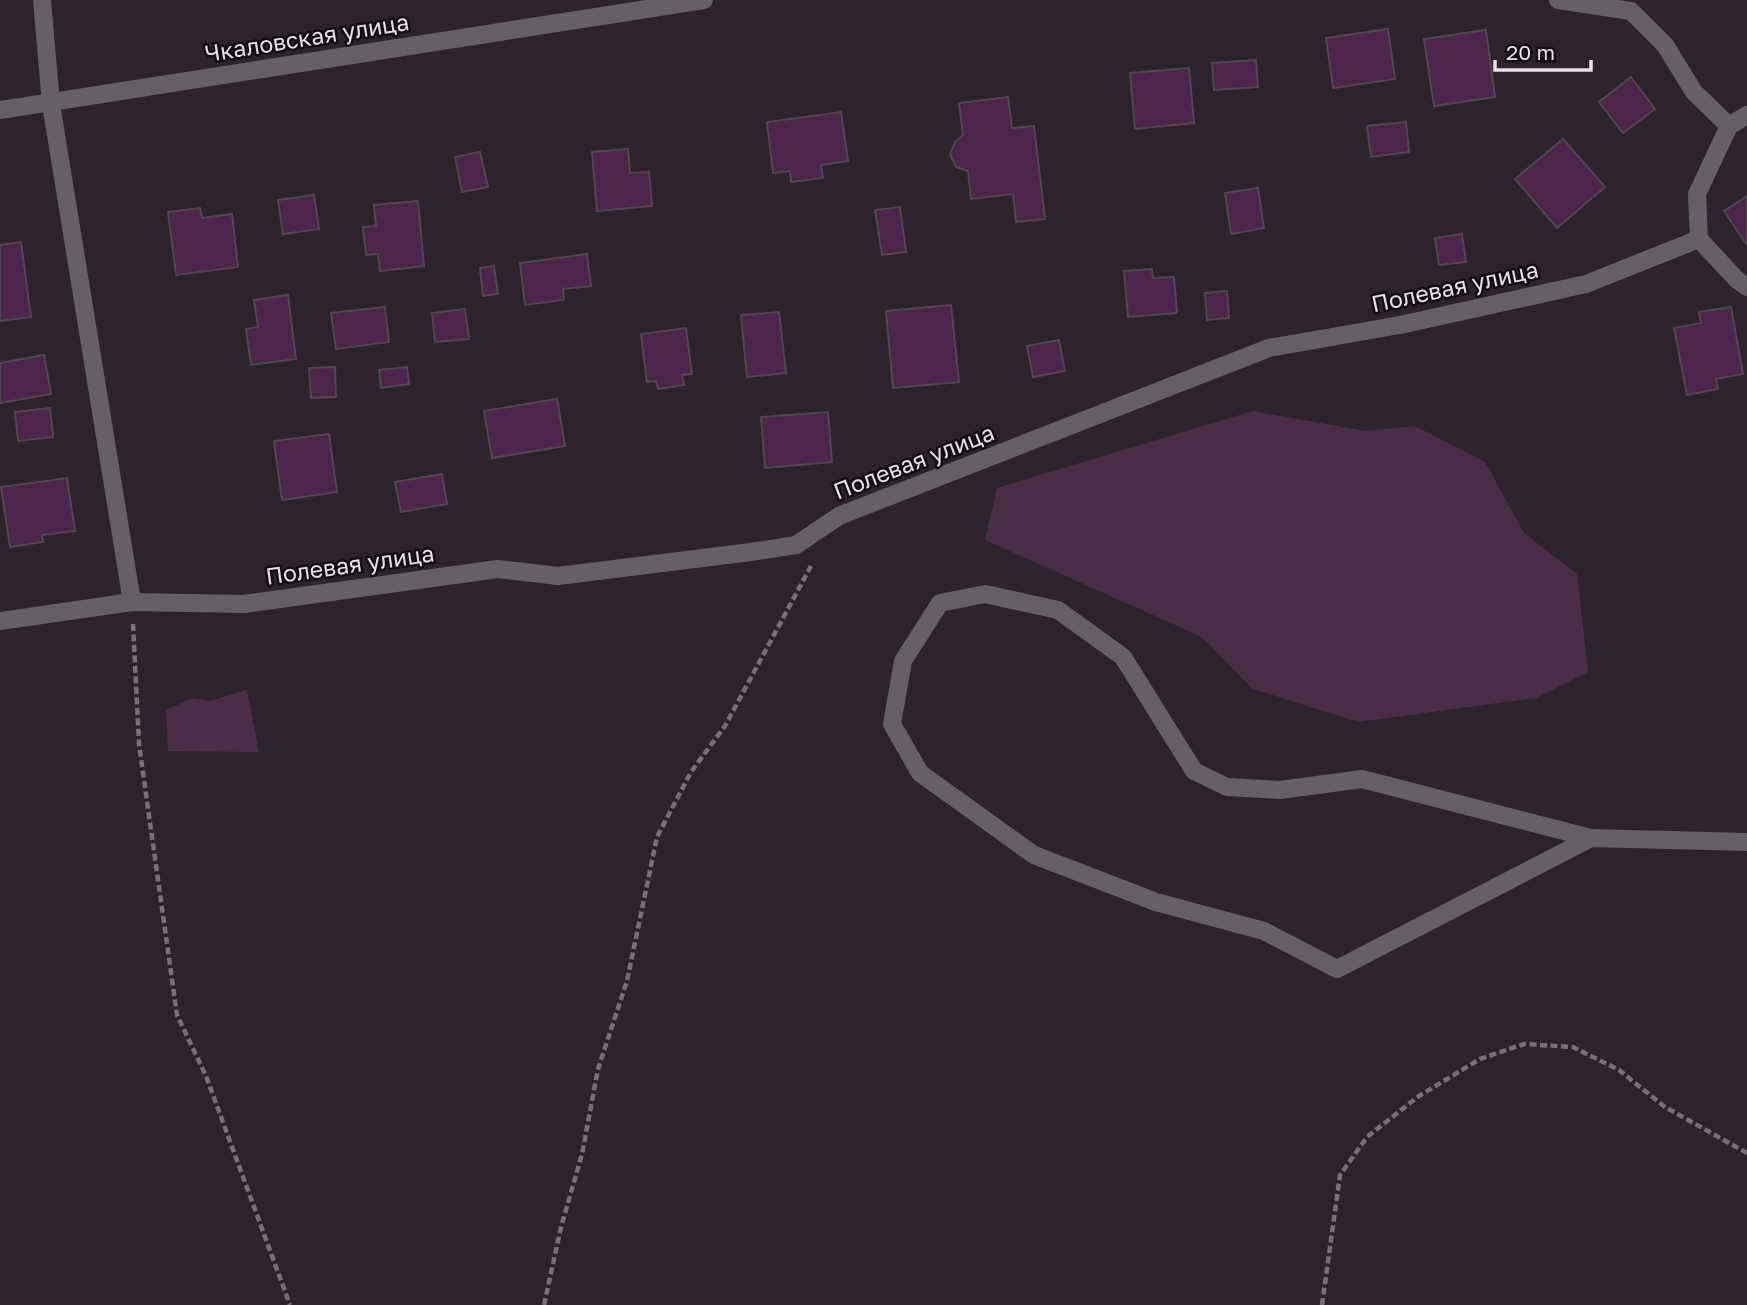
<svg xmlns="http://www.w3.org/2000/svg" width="1747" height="1305" viewBox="0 0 1747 1305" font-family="'Golos Text',sans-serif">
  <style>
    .green { fill: #4a2e48 }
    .building { fill: #4d244a; stroke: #514750; stroke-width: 2 }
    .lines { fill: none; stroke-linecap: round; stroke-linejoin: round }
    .path { stroke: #786f77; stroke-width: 4.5; stroke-dasharray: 7 3.5; stroke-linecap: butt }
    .lane { stroke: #656065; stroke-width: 18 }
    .street { stroke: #656065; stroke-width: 18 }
    .labels { text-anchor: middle; stroke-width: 5; stroke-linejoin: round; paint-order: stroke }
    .street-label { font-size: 23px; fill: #e7e0e6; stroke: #120e12 }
  </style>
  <rect width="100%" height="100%" fill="#2d232c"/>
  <g class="green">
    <polygon points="1253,411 1365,431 1415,426 1485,462 1524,533 1577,574 1588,672 1536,698 1358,722 1253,689 1202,637 985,540 997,488"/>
    <polygon points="247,690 259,752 168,751 166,710 193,698 210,701"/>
  </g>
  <g class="building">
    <polygon points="1388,29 1395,79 1333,88 1326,38"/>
    <polygon points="1486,30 1495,97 1434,106 1424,39"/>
    <polygon points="1256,60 1258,87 1214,90 1212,63"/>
    <polygon points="1189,68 1194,123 1135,129 1130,73"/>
    <polygon points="1631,77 1655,109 1623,133 1599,102"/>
    <polygon points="1008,97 1012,128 1034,126 1045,219 1016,222 1013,194 971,199 968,171 956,167 950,154 955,142 963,135 959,103"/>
    <polygon points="841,112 848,161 821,165 823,178 791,182 790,171 773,173 767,122"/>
    <polygon points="1406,122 1409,152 1371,157 1367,126"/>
    <polygon points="1563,139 1605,187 1557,228 1515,179"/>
    <polygon points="628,149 630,173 649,172 652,206 597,211 592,152"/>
    <polygon points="480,152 488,187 462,192 455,157"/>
    <polygon points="1258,188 1264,228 1231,234 1225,193"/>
    <polygon points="314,195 319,229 283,234 278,200"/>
    <polygon points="1747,196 1747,245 1724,211"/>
    <polygon points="418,201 424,266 380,271 378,254 366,255 363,227 376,226 374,205"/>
    <polygon points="900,207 906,252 882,255 875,210"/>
    <polygon points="200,208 202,218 232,214 238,267 176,275 168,212"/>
    <polygon points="1462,234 1466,262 1439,265 1435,238"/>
    <polygon points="21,242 31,317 0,321 0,245"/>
    <polygon points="587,254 591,286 563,289 564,300 525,305 520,263"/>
    <polygon points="494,266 498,294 483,296 480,268"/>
    <polygon points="1152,269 1153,278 1174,277 1177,313 1128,317 1124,271"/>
    <polygon points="1227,291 1229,318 1207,320 1205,293"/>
    <polygon points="288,295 296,359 251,365 246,329 258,327 254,300"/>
    <polygon points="951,305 959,382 893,388 886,311"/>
    <polygon points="385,307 389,342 336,349 331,313"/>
    <polygon points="1731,307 1743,374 1716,379 1718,389 1687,395 1674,328 1701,323 1699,312"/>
    <polygon points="465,309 469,339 435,342 432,313"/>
    <polygon points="779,312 786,373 747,377 741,315"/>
    <polygon points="686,328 692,374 682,375 684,385 658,389 656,381 647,382 641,334"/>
    <polygon points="1059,340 1065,371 1033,377 1027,346"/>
    <polygon points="44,355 51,394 0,403 0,363"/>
    <polygon points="335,367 336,397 311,398 309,368"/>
    <polygon points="407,367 409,384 381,388 379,370"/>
    <polygon points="557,399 565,446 492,458 484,411"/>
    <polygon points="50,408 53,437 18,441 15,412"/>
    <polygon points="828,412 832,462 765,468 761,417"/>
    <polygon points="329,434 337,492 282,500 274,441"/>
    <polygon points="442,474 447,504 401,512 395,482"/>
    <polygon points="67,478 75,531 42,535 43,542 10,547 1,487"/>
  </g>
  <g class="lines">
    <g class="path">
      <polyline points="133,624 139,744 177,1015 206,1076 290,1305"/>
      <polyline points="544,1305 561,1227 582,1154 598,1069 627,981 657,837 691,772 725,726 811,566"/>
      <polyline points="1322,1305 1340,1175 1367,1137 1419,1096 1480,1059 1524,1044 1573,1047 1619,1070 1665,1107 1747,1153"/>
    </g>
    <polyline class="lane" points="1591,838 1337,969 1264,931 1156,902 1034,855 920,773 892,724 903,661 940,603 985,594 1058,610 1123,657 1194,771 1227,787 1280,790 1362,779 1591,838 1747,842"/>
    <g class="street">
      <polyline points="42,0 51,104 132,602"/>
      <polyline points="1558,0 1631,11 1665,45 1694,92 1729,126"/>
      <polyline points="0,110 704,0"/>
      <polyline points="1699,239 1697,194 1729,126 1747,115"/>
      <polyline points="1699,239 1737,280 1747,287"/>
      <polyline points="0,621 132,602 244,604 498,569 558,576 751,552 796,545 839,516 1269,348 1400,325 1586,284 1699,239"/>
    </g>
  </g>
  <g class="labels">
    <g class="street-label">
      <text transform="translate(307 38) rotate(-9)" y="8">Чкаловская улица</text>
      <text transform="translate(1455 287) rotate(-12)" y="8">Полевая улица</text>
      <text transform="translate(914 462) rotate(-21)" y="8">Полевая улица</text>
      <text transform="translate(350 565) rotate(-8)" y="8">Полевая улица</text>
    </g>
  </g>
  <path d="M1495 60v10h96v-10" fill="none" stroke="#e7e0e6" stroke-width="3.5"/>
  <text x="1506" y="60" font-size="21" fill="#e7e0e6" stroke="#120e12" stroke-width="5" paint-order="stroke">20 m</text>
</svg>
